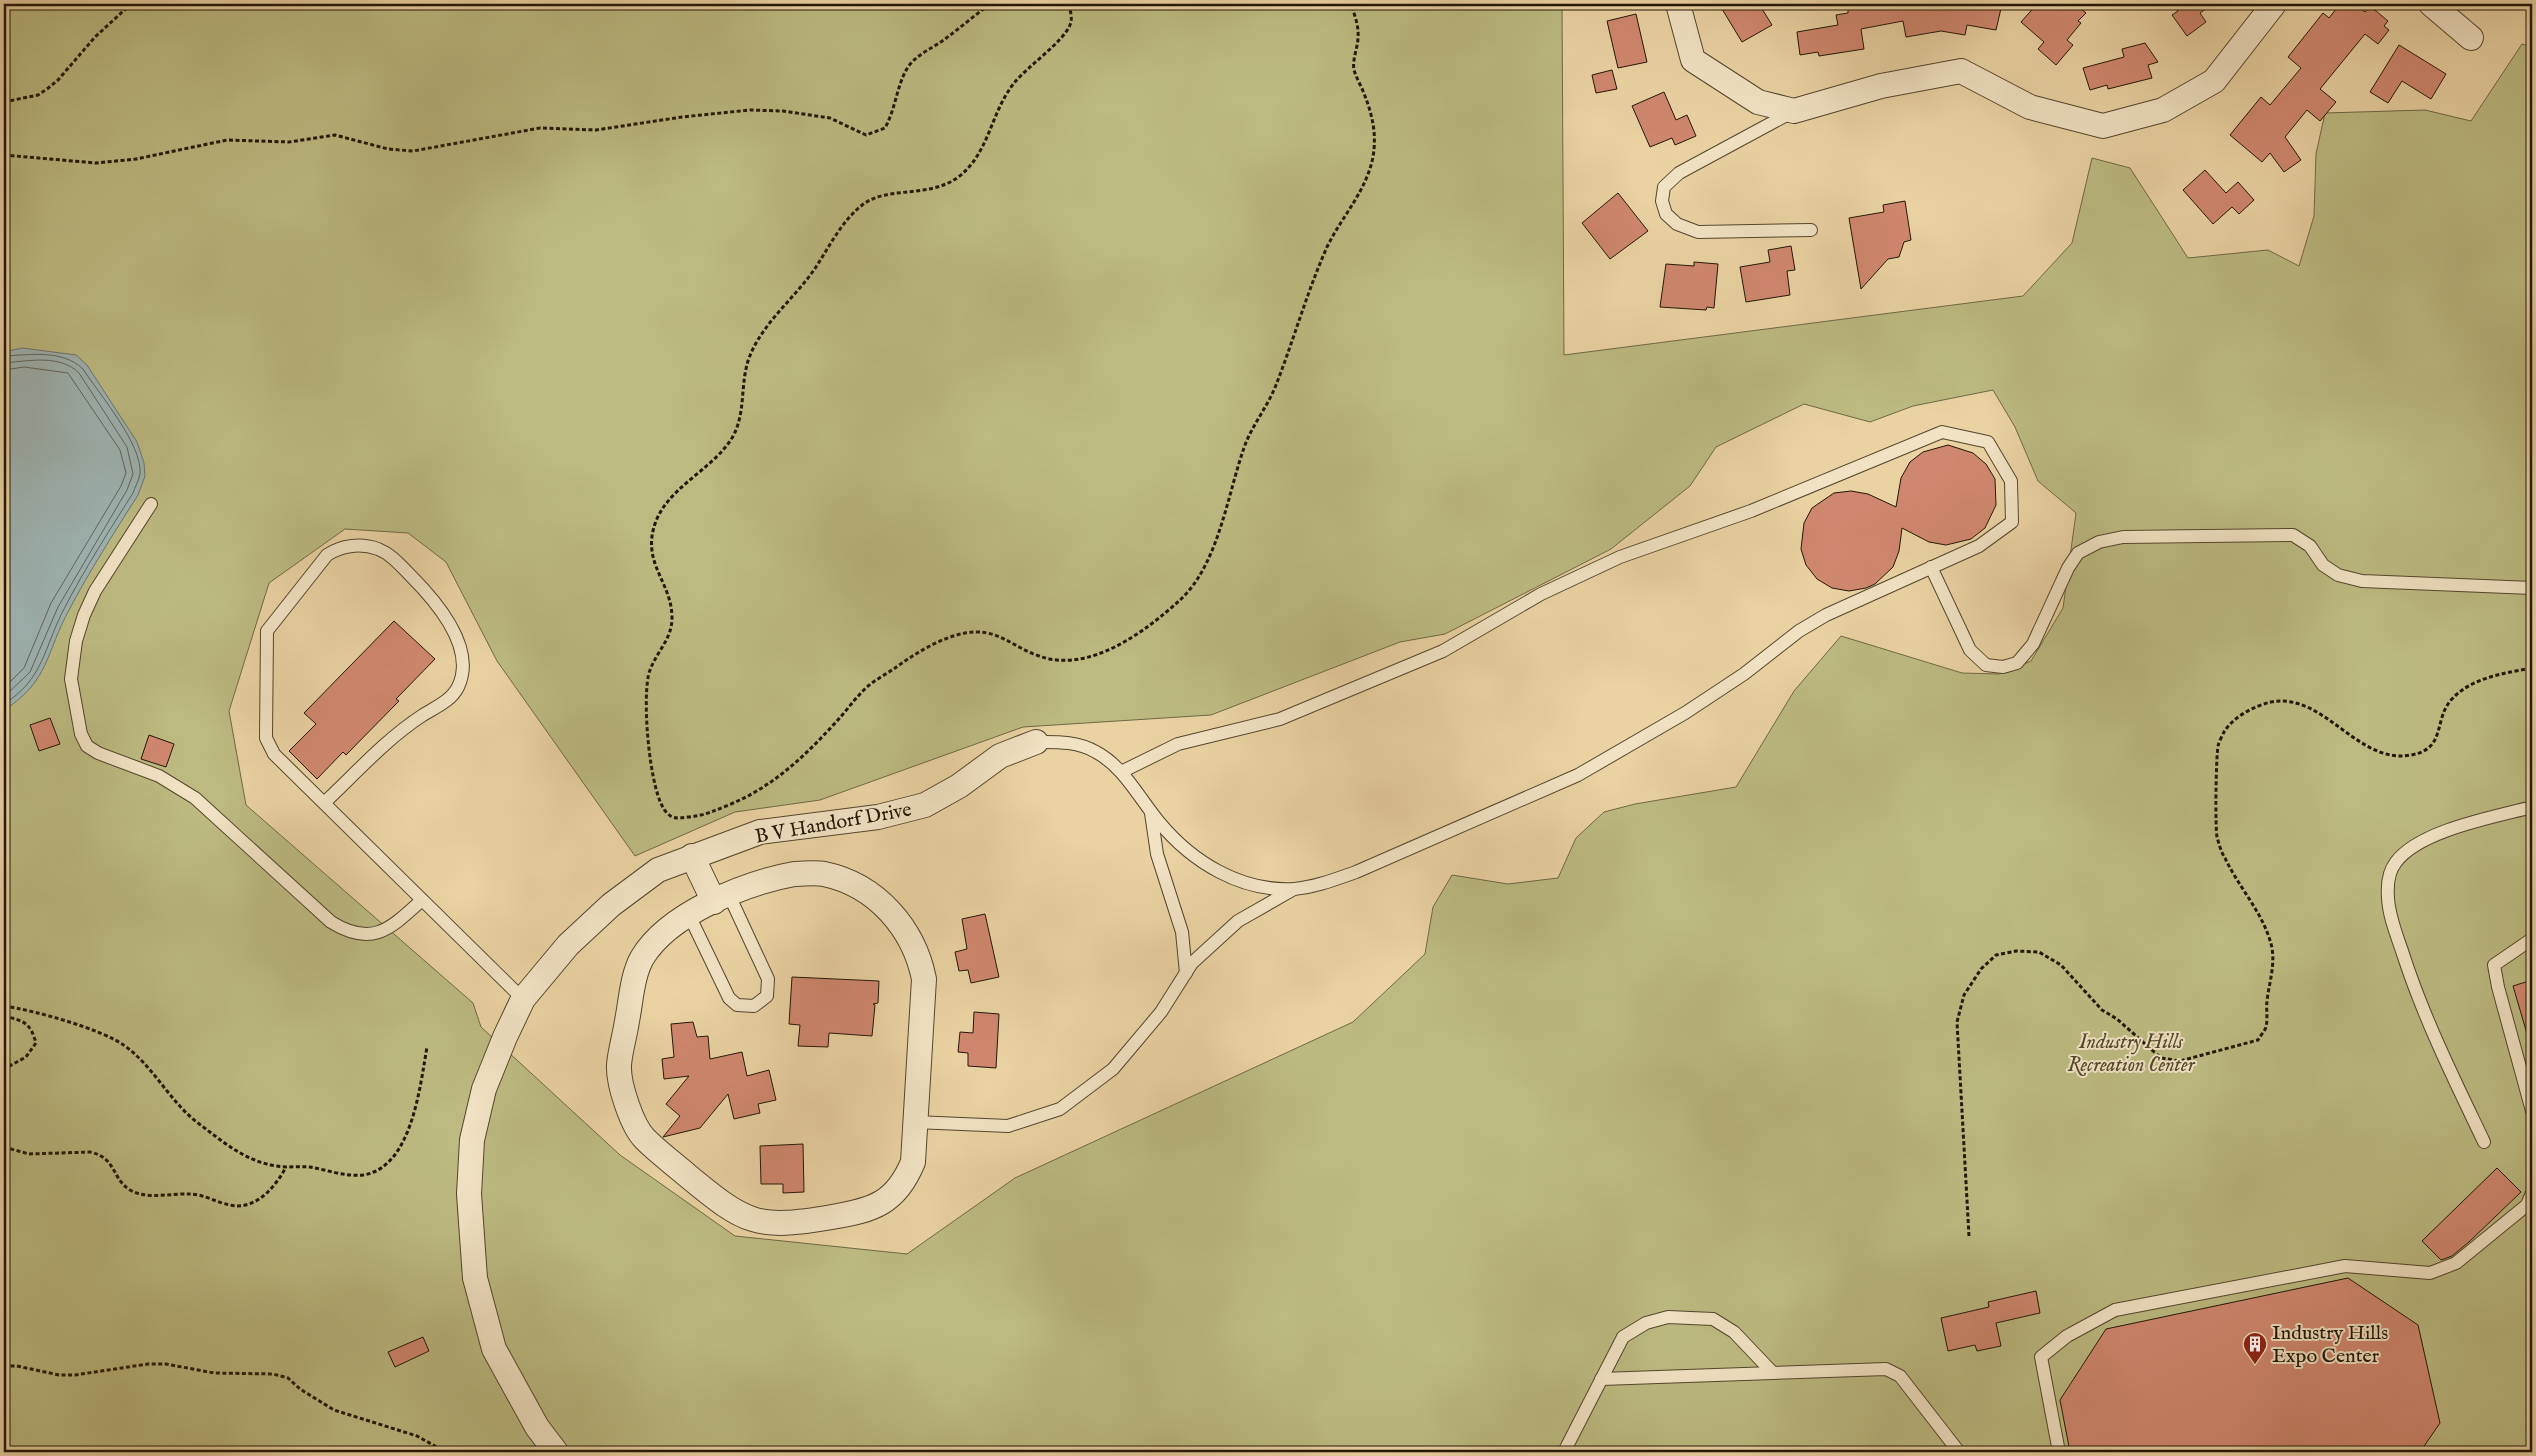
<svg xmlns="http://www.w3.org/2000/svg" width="2536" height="1456" viewBox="0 0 2536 1456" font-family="'IM FELL English',serif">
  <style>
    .green { fill: #bcba81; stroke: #6f6844; fill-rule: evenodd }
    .water { fill: #9eb4b3; stroke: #6c756e }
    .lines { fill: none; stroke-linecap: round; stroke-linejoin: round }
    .shore { stroke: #60655c; stroke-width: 1 }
    .building { fill: #d0876f; stroke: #221606 }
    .lane-casing { stroke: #54452d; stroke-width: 14 }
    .street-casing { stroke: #54452d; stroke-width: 26 }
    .path { stroke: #221606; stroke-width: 3; stroke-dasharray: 4 2.5; stroke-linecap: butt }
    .lane { stroke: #f1e2c3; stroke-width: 12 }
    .street { stroke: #f1e2c3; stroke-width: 24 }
    .labels { text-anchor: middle; stroke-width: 4; stroke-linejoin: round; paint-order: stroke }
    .street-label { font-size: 20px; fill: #221606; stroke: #f1e2c3 }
    .park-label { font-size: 20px; font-style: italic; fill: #50472b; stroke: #f1e2c3 }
    .poi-label { font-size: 20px; fill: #221606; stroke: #f1e2c3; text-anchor: start }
  </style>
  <rect width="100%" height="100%" fill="#ead2a3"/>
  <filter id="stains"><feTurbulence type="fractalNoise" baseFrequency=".004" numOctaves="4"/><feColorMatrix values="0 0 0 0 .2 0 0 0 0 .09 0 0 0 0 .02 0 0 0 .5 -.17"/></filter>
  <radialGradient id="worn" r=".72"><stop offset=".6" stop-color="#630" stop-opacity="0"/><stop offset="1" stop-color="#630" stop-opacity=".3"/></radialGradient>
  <path class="green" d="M4,4h1558l2,351 459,-59 49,-53 20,-85 38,10 58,90 80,-8 31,16 15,-50 2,-62 9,-41 100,-3 46,11 51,-77 10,3v1405h-2528zM1993,390l22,37 23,54 38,32 -13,95 -32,53 -32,13 -37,-1 -121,-37 -47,55 -58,96 -101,17 -31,8 -28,26 -18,40 -50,6 -56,-9 -19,32 -8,47 -72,68 -338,156 -108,76 -172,-18 -115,-81 -139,-128 -8,-24 -227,-198 -17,-94 40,-128 76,-54 63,4 38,29 51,99 138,195 100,-44 85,-12 203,-73 188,-12 189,-73 45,-8 166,-85 79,-63 26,-39 88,-43 66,18 43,-16z"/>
  <path class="water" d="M22,348l54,7 11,10 50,77 7,21 1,13 -7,19c-24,38 -48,75 -69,115 -23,42 -20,72 -65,100v-358z"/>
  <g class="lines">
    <g class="shore">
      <path d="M4,356c26,-1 58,-7 79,13 16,25 60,76 57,105 -1,6 -5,13 -7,19 -24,38 -48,75 -69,116 -20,38 -20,70 -60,95"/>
      <path d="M4,363c24,-2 56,-9 75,10l48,74 6,27 -6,16 -69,117 -28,65 -26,25"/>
      <polyline points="4,370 24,367 68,373 120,450 126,473 121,486 51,603 24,668 4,688"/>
    </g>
  </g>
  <g class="building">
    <polygon points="1719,4 1759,4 1772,25 1742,42"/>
    <polygon points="1870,4 2002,4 1996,30 1967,25 1965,35 1941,31 1906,37 1903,21 1861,29 1864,49 1819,56 1818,52 1800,55 1797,32 1838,25 1836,15 1848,13 1848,8"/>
    <polygon points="2037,4 2075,4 2086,13 2078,21 2081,23 2067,40 2073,45 2056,65 2038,49 2044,42 2021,22"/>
    <polygon points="2173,4 2213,4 2200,13 2206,22 2187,36 2172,15 2178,11"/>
    <polygon points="2340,4 2354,4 2365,12 2370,6 2388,21 2384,26 2389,30 2378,44 2365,34 2320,89 2336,102 2320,121 2307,110 2285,137 2301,160 2284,172 2270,153 2262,162 2230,135 2261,97 2270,105 2301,68 2288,57 2323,13 2329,18"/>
    <polygon points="1636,14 1647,62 1618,68 1607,21"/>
    <polygon points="2145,43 2158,62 2148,65 2152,78 2108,89 2107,85 2090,90 2083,68 2124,57 2122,49"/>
    <polygon points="2399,45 2446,74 2431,99 2402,81 2388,103 2370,92"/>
    <polygon points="1612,70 1617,89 1596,93 1592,75"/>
    <polygon points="1664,92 1676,120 1687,115 1696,136 1675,145 1672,138 1650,147 1632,106"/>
    <polygon points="2205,170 2226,193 2238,182 2254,200 2239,214 2232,207 2213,224 2183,190"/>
    <polygon points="1618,193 1648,231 1610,259 1582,223"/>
    <polygon points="1905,201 1911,240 1904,242 1899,257 1888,259 1861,289 1849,218 1884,212 1883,205"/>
    <polygon points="1791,246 1795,270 1787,271 1790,295 1746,302 1740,267 1770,262 1768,250"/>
    <polygon points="1694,262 1718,264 1714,308 1707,307 1706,310 1660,307 1666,264 1694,266"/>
    <polygon points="1948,445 1973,453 1986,464 1995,479 1996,505 1985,528 1971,539 1946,545 1929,542 1902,528 1899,551 1893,567 1875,584 1866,588 1849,591 1832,588 1817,579 1806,565 1801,549 1804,523 1812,508 1834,493 1851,491 1868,494 1896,507 1901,478 1910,462 1923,452"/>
    <polygon points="394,621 435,659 396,699 399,701 346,755 343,752 317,779 289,751 316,724 304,713"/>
    <polygon points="50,718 60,744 39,751 30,725"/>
    <polygon points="149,735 174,744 166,767 141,759"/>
    <polygon points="985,914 999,977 971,983 968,970 959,971 955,952 967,949 962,919"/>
    <polygon points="792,977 879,981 878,1003 873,1004 875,1005 872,1036 829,1033 828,1047 798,1046 800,1025 789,1024"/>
    <polygon points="2532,980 2532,1036 2528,1037 2513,986"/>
    <polygon points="974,1012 999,1014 996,1068 968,1066 968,1053 958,1052 960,1032 973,1033"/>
    <polygon points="693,1022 697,1037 708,1036 710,1059 742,1052 747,1076 769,1070 776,1100 758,1104 760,1113 734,1119 728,1094 700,1128 663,1137 680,1116 666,1104 689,1076 664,1079 662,1059 674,1057 671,1024"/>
    <polygon points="803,1144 804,1192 783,1193 783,1184 761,1184 760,1146"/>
    <polygon points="2497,1168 2521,1192 2470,1241 2452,1256 2441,1260 2422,1241"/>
    <polygon points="2348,1278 2418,1325 2440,1423 2420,1452 2070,1452 2060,1400 2106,1329"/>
    <polygon points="2036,1291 2040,1313 1996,1323 2001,1346 1977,1351 1975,1345 1948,1351 1941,1318 1989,1307 1988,1302"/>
    <polygon points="423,1337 429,1351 395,1367 388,1352"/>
  </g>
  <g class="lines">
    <g class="lane-casing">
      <g id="lane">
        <polyline points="1794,111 1679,173 1664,187 1662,201 1666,214 1677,224 1698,232 1811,230"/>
        <path d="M151,504l-56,87 -11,24 -8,26 -5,38 10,55 6,12 11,7 61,23 36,22 136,124c42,26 60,6 91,-22"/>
        <polyline points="1931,567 1970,650 1986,665 2003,667 2017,663 2033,644 2068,568 2078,553 2099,542 2123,537 2293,535 2310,546 2323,565 2338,575 2362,581 2532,588"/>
        <path d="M1036,742c21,0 41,-1 60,10 28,15 43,46 63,70 33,40 82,70 135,67 22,-2 42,-10 62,-17l222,-97 107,-62 59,-39 55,-43 27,-16 153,-69 33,-24 -1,-41 -23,-39 -46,-10 -191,79 -131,46 -79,37 -98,57 -163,68 -102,25 -57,28"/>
        <path d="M324,803c32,-30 62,-64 99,-88 13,-8 28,-14 35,-28 19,-39 -23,-87 -48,-112 -10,-10 -19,-21 -32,-26 -17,-6 -36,-4 -51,6l-60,76 -1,107 8,16 249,245"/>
        <polyline points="1151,813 1157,854 1182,932 1186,973"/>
        <polyline points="689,915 729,998 737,1005 754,1006 767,996 768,979 729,895"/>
        <polyline points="2532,939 2494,965 2498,987 2532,1111"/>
        <polyline points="915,1122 1008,1126 1060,1109 1113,1069 1161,1012 1192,963 1238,921 1294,889"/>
        <path d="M2484,1142c-29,-61 -59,-121 -80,-185 -6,-19 -15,-39 -16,-59 -1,-13 0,-26 8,-36 24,-32 99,-45 136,-55"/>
        <polyline points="1601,1379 1773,1373"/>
        <polyline points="1564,1452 1623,1337 1646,1323 1668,1317 1713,1319 1734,1332 1773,1373 1886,1369 1900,1376 1959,1452"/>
        <polyline points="2059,1452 2041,1357 2067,1336 2115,1310 2345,1266 2430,1273 2456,1263 2527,1205 2532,1193"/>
      </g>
    </g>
    <g class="street-casing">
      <g id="street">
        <polyline points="1678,4 1693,60 1758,102 1794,111 1881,86 1961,71 2030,107 2103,126 2163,110 2214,81 2274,4"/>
        <polyline points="2431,4 2471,38"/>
        <polyline points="692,856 714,902"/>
        <path d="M794,874c9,0 21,-2 30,0 53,11 90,55 100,105l-11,183c-17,41 -39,48 -81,55 -75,13 -86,7 -144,-41 -14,-12 -30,-24 -43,-37 -13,-13 -27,-55 -26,-74 1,-14 6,-30 8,-44 4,-20 5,-45 15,-63 26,-44 103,-75 152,-84z"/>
        <polyline points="556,1452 537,1427 494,1349 475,1278 469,1194 472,1140 484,1089 505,1037 523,999 568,945 611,905 658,870 760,832 878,817 925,805 959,786 1000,756 1036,742"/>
      </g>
    </g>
    <g class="path">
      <path d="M1069,4c1,7 4,14 1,21 -7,17 -42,41 -55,57 -25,30 -25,72 -58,96 -31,21 -71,7 -96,28 -20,16 -33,43 -47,64 -21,30 -54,55 -66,91 -8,26 -2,53 -16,77 -20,32 -62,48 -76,83 -16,42 16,60 16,97 0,21 -15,33 -22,52 -9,22 -1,126 17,143 7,7 12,5 21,4 16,-1 28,-7 43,-13 43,-18 75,-49 106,-83 10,-11 19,-24 30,-34 8,-7 19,-13 28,-19 22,-16 54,-36 82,-36 24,0 40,17 62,24 50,18 106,-24 141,-56 39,-36 47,-105 65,-155 8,-21 23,-39 31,-60 18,-46 31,-93 51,-138 15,-31 39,-55 46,-90 4,-24 -1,-44 -10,-66 -3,-7 -7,-14 -9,-21 -2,-11 4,-22 4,-33 1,-12 -4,-23 -7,-33"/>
      <polyline points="4,102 38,95 47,89 58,80 95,37 131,4"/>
      <path d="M4,155l92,8 40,-4 91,-19 62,2 46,-7 53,14 25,2 127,-23 56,2 86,-13 68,-7 33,1 47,7 36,17 19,-7c11,-20 12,-44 23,-61 9,-13 25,-19 37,-28 15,-11 30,-24 45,-35"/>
      <path d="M4,1006c29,4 98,23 121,40 29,21 45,56 73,77 25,19 47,38 78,43 11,2 23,0 34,1 17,3 36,10 53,8 49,-7 57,-89 64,-128"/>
      <path d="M4,1016c20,5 26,6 32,27l-10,14 -22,12"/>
      <path d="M4,1147l25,7 61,-2c27,6 21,26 40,38 17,10 42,3 60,4 13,0 28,9 40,11 26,6 46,-19 56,-38"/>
      <path d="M1969,1236l-12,-214 7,-27 17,-26 15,-14 20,-4 23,1 22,13 41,45 15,9 44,39 19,3 78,-21c2,-4 7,-9 8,-13 2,-8 0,-18 1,-26 2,-18 8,-34 5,-53 -7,-33 -33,-60 -47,-90 -4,-6 -6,-14 -8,-21 -2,-12 -1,-78 1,-91 1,-4 4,-10 6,-14 9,-15 30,-26 47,-30 54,-10 86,63 140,53 36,-6 22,-36 41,-56 20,-22 54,-26 80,-31"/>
      <polyline points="4,1366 17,1366 59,1375 75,1375 148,1364 166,1364 214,1373 273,1374 288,1378 300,1389 334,1410 417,1436 435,1446 439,1452"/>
    </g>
    <use href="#lane" class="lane"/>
    <use href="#street" class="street"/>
  </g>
  <defs>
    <g id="building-pin" transform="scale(1.25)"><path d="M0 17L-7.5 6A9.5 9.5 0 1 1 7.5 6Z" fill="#8f2418" stroke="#f1e2c3"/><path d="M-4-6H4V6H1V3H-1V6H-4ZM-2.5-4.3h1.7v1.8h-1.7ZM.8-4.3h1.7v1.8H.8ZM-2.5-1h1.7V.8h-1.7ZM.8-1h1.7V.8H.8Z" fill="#fff"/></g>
  </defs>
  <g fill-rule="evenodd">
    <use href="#building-pin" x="2255" y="1344"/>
  </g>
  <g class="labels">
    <g class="street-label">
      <text transform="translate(833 822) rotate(-10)" y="7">B V Handorf Drive</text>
    </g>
    <g class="park-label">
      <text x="2131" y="1048">Industry Hills<tspan x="2131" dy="23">Recreation Center</tspan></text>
    </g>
    <g class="poi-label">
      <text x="2272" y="1339">Industry Hills<tspan x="2272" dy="23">Expo Center</tspan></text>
    </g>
  </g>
  <rect width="2536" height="1456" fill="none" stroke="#ead2a3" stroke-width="20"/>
  <rect x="5" y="5" width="2526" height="1446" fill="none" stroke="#221606" stroke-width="2.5"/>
  <rect x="10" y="10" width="2516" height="1436" fill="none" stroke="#221606"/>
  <rect width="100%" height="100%" filter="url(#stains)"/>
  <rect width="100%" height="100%" fill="url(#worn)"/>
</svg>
